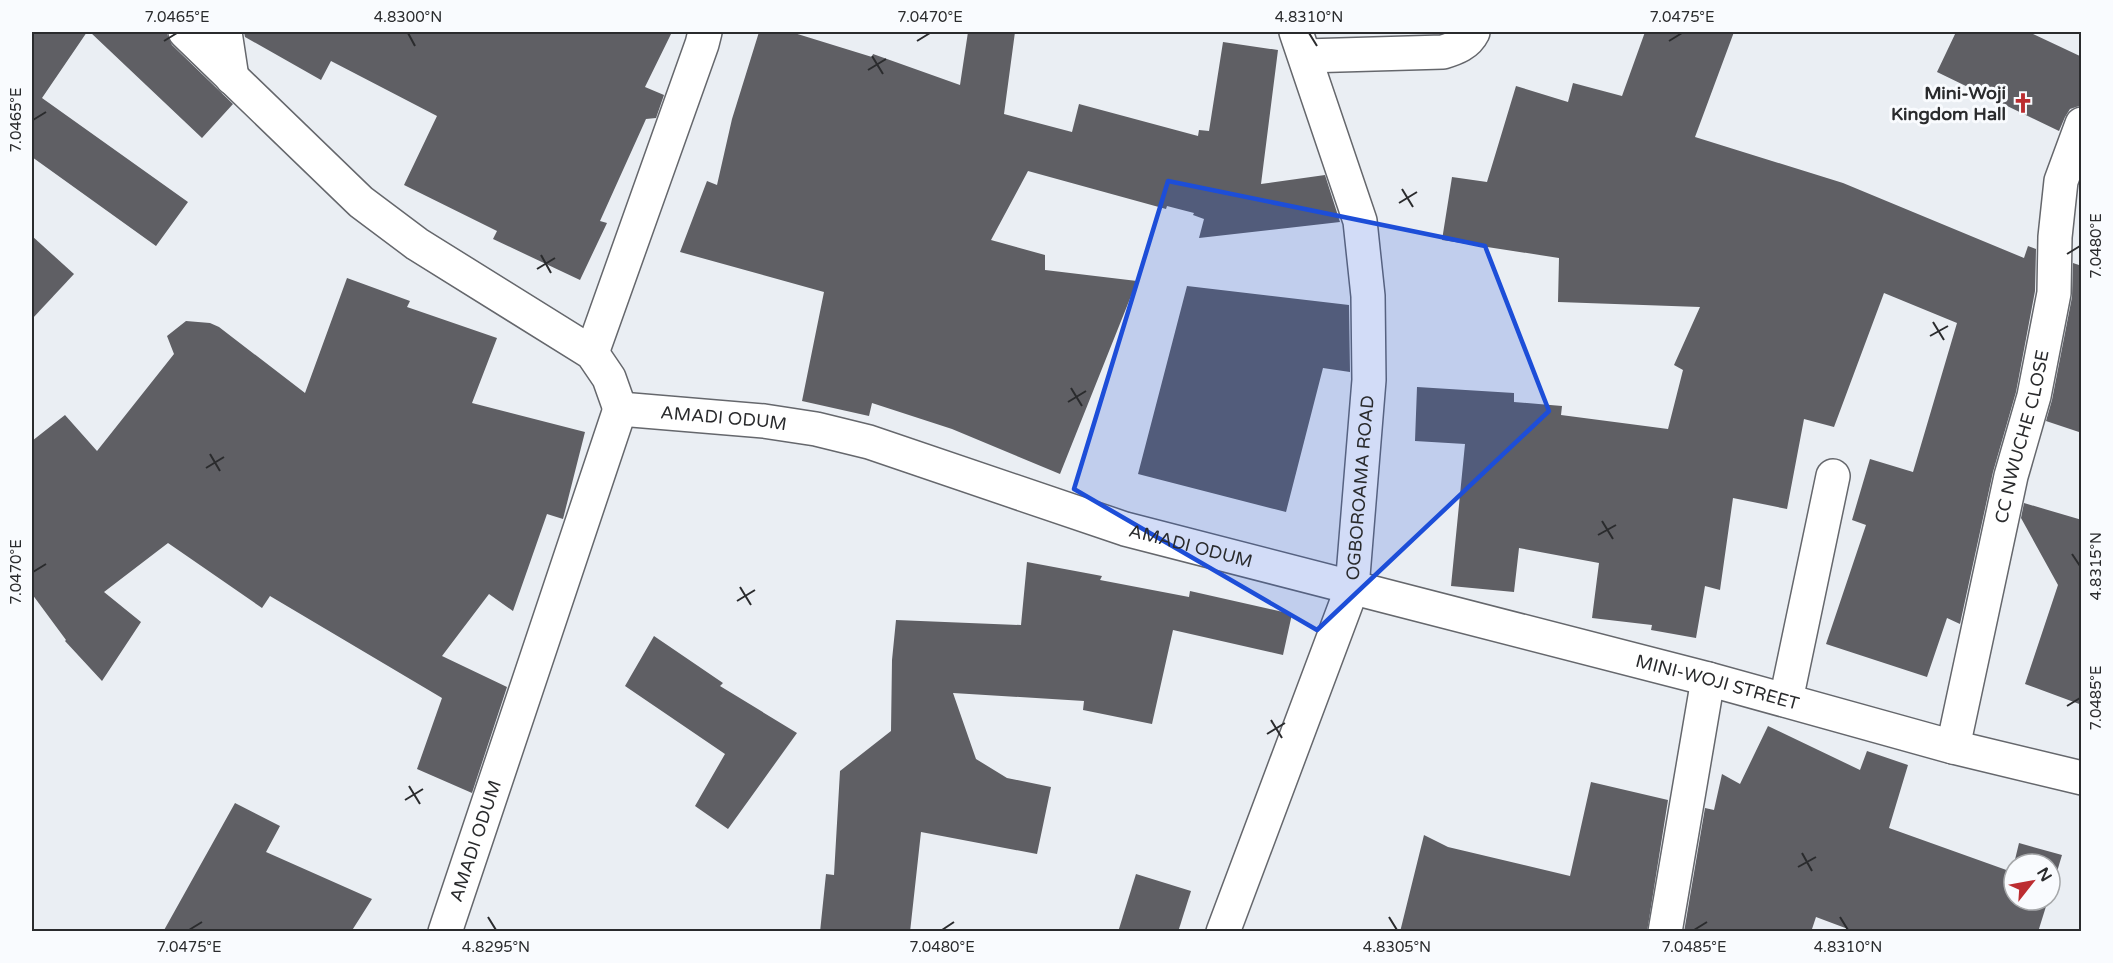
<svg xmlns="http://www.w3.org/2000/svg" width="2113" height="963" viewBox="0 0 2113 963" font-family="'Varela Round',sans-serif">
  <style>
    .building { fill: #5f5f64 }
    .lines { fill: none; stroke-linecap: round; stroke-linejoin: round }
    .minor-casing { stroke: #65676c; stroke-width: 36 }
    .minor { stroke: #fff; stroke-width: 33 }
    .marked { fill: #1d4ed8; fill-opacity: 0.2; stroke: #1d4ed8; stroke-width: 4.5; stroke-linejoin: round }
    .ticks { fill: none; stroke: #2a2b2d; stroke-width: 2 }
    .labels { text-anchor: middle; stroke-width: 6; stroke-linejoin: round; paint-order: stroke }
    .poi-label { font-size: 18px; font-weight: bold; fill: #2a2b2d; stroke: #f9fbfe; text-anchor: end }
    .street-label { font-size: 18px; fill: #2a2b2d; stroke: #f9fbfe }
    .neatline { fill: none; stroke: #2a2b2d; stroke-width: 2 }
    .ticks-label { font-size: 15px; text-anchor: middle; fill: #2a2b2d }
  </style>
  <rect width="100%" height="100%" fill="#eaeef3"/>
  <g class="building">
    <polygon points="32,32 87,32 42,98 188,202 156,246 32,157"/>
    <polygon points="90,32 166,32 172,45 233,104 202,138"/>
    <polygon points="244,32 672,32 645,87 664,95 656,118 646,119 600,221 607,223 580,280 493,239 497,231 404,185 437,116 331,61 321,80 245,37"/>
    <polygon points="759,32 791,32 872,57 873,54 960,85 968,32 1015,32 1004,114 1072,132 1079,104 1198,136 1199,130 1209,131 1223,42 1278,50 1261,184 1325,175 1340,222 1199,238 1204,219 1193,215 1194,213 1167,206 1166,209 1028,171 991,240 1045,255 1045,270 1137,281 1060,474 952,429 872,403 869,416 802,401 824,292 680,252 707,181 717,185 732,119"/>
    <polygon points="1645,32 1734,32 1695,137 1843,183 2024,258 2028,246 2036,249 2035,291 2016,392 1993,472 1960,624 1947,618 1927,677 1826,644 1866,525 1852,520 1870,459 1913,472 1957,323 1884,293 1834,427 1804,419 1787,509 1733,498 1720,590 1705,586 1696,638 1651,630 1652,625 1592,618 1599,563 1519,548 1514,592 1451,586 1465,444 1415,441 1417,387 1514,393 1514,402 1562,406 1561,415 1668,429 1683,370 1674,365 1700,307 1558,302 1559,258 1442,240 1452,177 1487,182 1516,86 1568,102 1573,83 1622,96"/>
    <polygon points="1956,32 2029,32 2082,57 2082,100 2079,106 2070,109 2065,117 2059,131 1937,72"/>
    <polygon points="32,236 74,274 32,319"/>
    <polygon points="2073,263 2082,266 2082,433 2046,421 2052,400 2072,297"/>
    <polygon points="347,278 410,301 407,307 497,338 472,403 585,432 563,519 547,514 513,611 489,594 442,656 507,687 472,793 417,769 442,698 270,596 262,608 168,543 104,592 141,622 102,681 65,641 66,640 32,594 32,441 65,415 97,451 174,354 167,336 186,321 210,323 219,327 305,393"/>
    <polygon points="1187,286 1349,305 1350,372 1323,368 1286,512 1138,474"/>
    <polygon points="2024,503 2082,520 2082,705 2025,684 2058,585 2021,518"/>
    <polygon points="1027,562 1102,576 1100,580 1189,597 1190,591 1292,614 1283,655 1173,630 1152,724 1083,710 1084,701 953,693 976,759 1007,778 1051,787 1037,854 921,832 910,932 820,932 826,874 834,875 840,771 891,731 892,660 896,620 1021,625"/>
    <polygon points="654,636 723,683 720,686 797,733 728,829 695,806 725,754 625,686"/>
    <polygon points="1768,726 1860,770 1867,751 1908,765 1889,828 2012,872 2019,843 2062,855 2050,895 2050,864 2014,864 2014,900 2048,900 2038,932 1856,932 1816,917 1811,932 1684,932 1705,808 1714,810 1722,774 1740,784"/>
    <polygon points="1591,782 1668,800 1647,932 1400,932 1424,835 1448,847 1570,876"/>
    <polygon points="235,803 280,826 266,852 372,899 351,932 163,932"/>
    <polygon points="1136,874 1191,891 1178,932 1118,932"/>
  </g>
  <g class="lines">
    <g class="minor-casing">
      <g id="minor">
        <polyline points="185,32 361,202 417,244 592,353 609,378 620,409"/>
        <polyline points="225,32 232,78"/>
        <path d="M1305,56l138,-4c13,-4 24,-8 30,-20"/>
        <polyline points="592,353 702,44 705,32"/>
        <path id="s1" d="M620,409l144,12 52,8 53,13 256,87 583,150 245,68 129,31"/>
        <polyline points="1786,700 1833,476"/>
        <path id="s2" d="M1953,747l58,-271 23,-80 20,-103 1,-56 6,-56 21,-57"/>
        <path id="s3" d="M445,932l175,-523"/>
        <path id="s4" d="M1223,932l129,-344 17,-208 -1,-84 -8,-75 -64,-189"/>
        <polyline points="1665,932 1708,679"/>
      </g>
    </g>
    <use href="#minor" class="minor"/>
  </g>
  <path class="marked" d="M1168,181l317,65 64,165 -232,219 -243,-141z"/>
  <path class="ticks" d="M408,33l7,13M1309,33l8,13M164,41l13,-8M917,41l13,-8M1669,41l13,-8M872,56l11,18M868,70l18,-11M33,120l13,-8M1402,189l11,18M1399,203l18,-11M2067,254l13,-8M541,255l10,18M537,269l18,-11M1933,322l11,18M1930,336l18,-10M1071,388l11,18M1068,402l18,-11M210,454l10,17M206,468l18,-11M1602,521l11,18M1598,535l18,-10M2072,554l8,12M33,572l13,-8M740,587l11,18M737,601l18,-11M2067,706l13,-8M1271,720l11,18M1267,734l18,-11M409,786l11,18M405,800l18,-11M1802,853l10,18M1798,867l18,-10M488,917l8,13M1389,917l8,13M1840,917l8,13M189,930l13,-8M942,930l12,-8M1694,930l13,-8"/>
  <defs>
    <g id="church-bare" transform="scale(1.62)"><path d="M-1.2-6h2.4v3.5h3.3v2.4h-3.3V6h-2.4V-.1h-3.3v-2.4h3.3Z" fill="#bc2d31" stroke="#f9fbfe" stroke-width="2.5" paint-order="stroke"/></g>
  </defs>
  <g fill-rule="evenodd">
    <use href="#church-bare" x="2023" y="103"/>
  </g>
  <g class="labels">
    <g class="poi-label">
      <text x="2006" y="99">Mini-Woji<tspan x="2006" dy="21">Kingdom Hall</tspan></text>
    </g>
    <g class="street-label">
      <text dy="6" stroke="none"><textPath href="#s1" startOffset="104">AMADI ODUM</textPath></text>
      <text dy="6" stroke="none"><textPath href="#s2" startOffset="318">CC NWUCHE CLOSE</textPath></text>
      <text dy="6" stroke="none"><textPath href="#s4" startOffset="468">OGBOROAMA ROAD</textPath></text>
      <text dy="6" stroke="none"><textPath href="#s1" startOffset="590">AMADI ODUM</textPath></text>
      <text dy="6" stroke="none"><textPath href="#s1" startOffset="1134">MINI-WOJI STREET</textPath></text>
      <text dy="6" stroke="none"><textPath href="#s3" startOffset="96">AMADI ODUM</textPath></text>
    </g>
  </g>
  <rect width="2113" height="963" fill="none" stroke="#f9fbfe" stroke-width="66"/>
  <g transform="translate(2032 882) rotate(59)"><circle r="28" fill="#f9fbfe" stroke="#a6a8aa" stroke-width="1.5"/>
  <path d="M0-4.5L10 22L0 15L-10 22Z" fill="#bc2d31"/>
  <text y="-9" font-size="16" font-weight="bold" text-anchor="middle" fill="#2a2b2d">N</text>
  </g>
  <rect x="33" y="33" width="2047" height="897" class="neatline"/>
  <g class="ticks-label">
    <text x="177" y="22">7.0465°E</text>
    <text x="408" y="22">4.8300°N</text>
    <text x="930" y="22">7.0470°E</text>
    <text x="1309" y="22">4.8310°N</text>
    <text x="1682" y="22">7.0475°E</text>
    <text transform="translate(16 120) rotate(-90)" y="5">7.0465°E</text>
    <text transform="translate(2096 246) rotate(-90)" y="5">7.0480°E</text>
    <text transform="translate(2096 566) rotate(-90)" y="5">4.8315°N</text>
    <text transform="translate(16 572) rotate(-90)" y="5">7.0470°E</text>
    <text transform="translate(2096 698) rotate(-90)" y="5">7.0485°E</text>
    <text x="189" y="952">7.0475°E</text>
    <text x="496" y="952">4.8295°N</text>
    <text x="942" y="952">7.0480°E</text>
    <text x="1397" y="952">4.8305°N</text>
    <text x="1694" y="952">7.0485°E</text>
    <text x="1848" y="952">4.8310°N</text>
  </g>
</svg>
